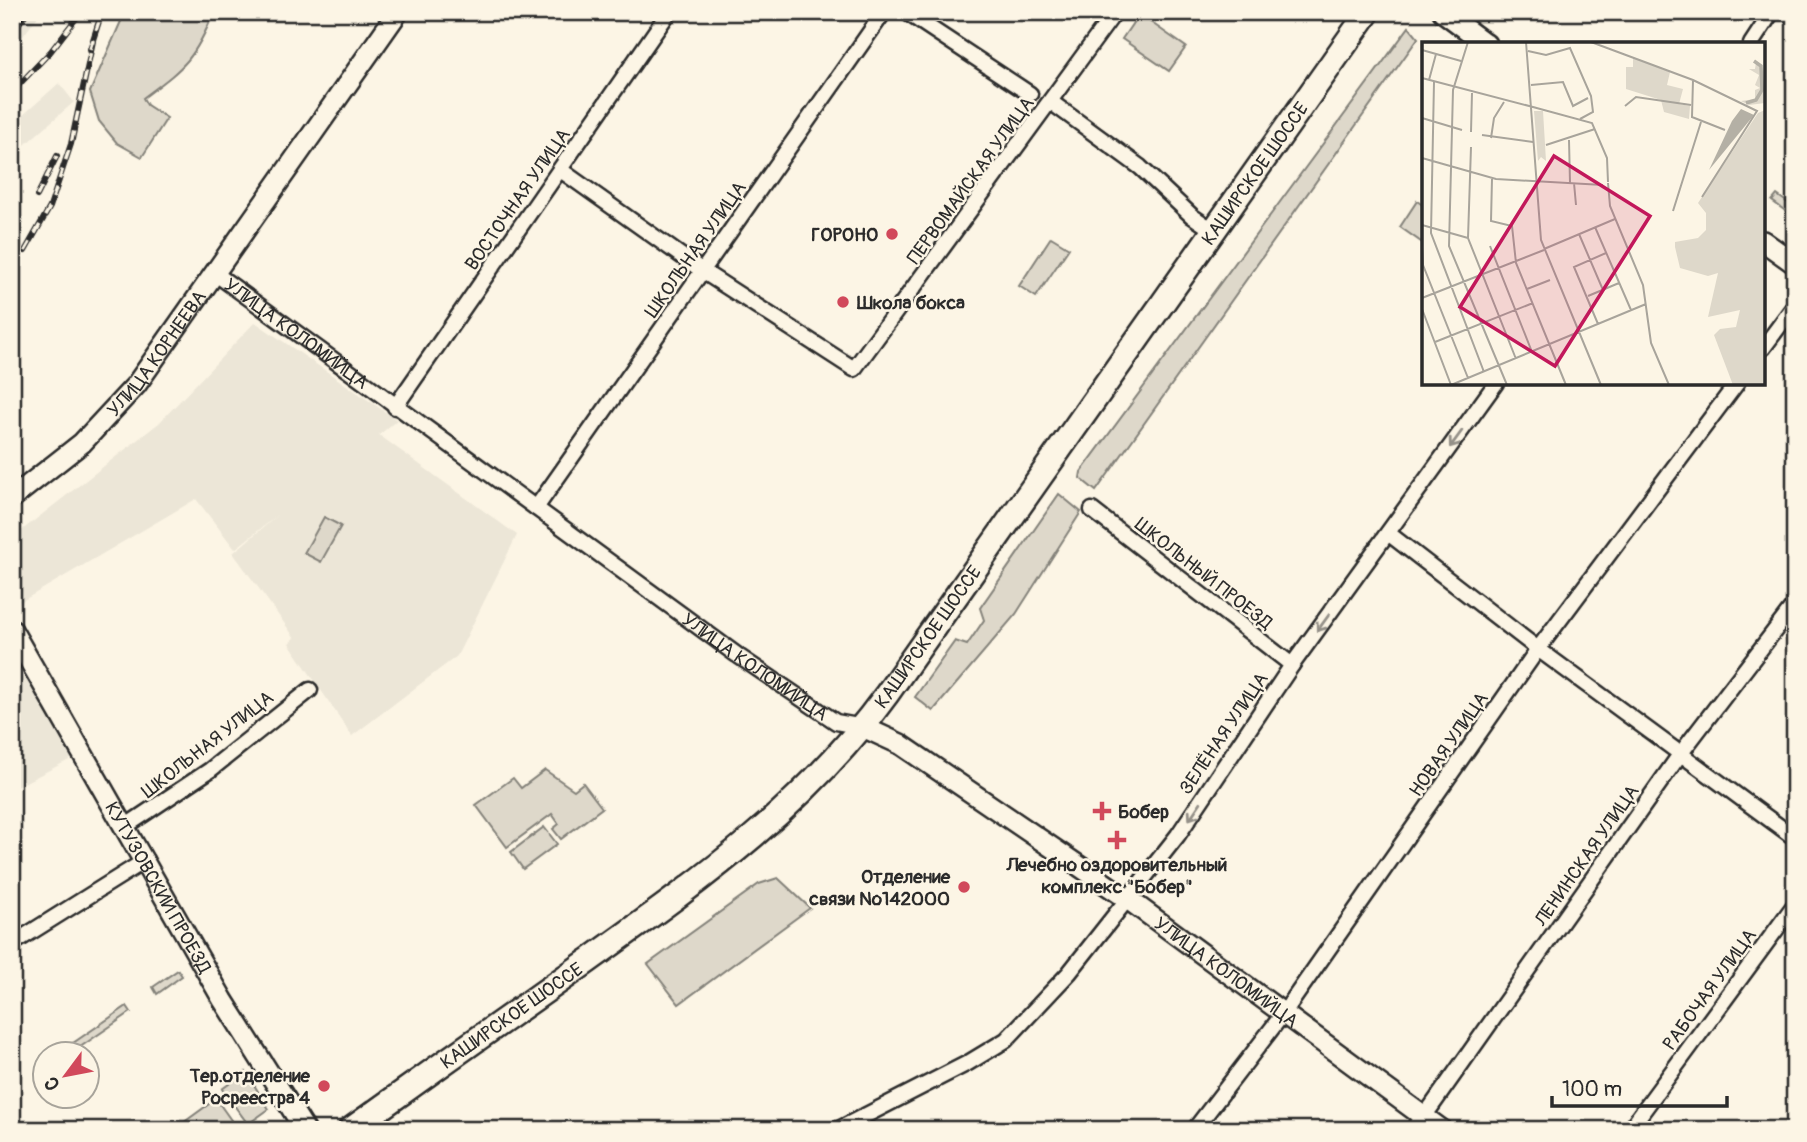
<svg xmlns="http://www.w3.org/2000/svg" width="1807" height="1142" viewBox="0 0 1807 1142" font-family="Pangolin,sans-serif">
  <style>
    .built { fill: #ece6d7 }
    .green { fill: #ded8ca; stroke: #84827a; stroke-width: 2 }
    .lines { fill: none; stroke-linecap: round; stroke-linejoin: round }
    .street-casing { stroke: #2b2b2b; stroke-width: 19 }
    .secondary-casing { stroke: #2b2b2b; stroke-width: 24 }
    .primary-casing { stroke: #2b2b2b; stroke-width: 28 }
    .street { stroke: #fcf5e5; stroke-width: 14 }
    .secondary { stroke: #fcf5e5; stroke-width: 19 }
    .primary { stroke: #fcf5e5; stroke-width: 23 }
    .rail-casing { stroke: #2b2b2b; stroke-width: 6 }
    .rail { stroke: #fcf5e5; stroke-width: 3.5; stroke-dasharray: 10; stroke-linecap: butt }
    .oneway { stroke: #949088 }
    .poi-dot { fill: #d1495b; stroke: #fcf5e5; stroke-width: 2.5 }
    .labels { text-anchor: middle; stroke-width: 5; stroke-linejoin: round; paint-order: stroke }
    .street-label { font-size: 19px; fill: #2b2b2b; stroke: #fcf5e5 }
    .poi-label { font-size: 19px; font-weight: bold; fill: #2b2b2b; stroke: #fcf5e5; text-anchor: end }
    .inset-river { fill: none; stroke: #b4b0a5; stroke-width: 3.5 }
    .inset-road { fill: none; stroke: #a8a49b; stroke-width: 2 }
    .view { fill: #c2185b; fill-opacity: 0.15; stroke: #c2185b; stroke-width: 3.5 }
    .inset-edge { fill: none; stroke: #2b2b2b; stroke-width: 3.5 }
  </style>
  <rect width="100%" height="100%" fill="#fcf5e5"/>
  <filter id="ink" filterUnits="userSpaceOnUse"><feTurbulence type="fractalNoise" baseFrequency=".0143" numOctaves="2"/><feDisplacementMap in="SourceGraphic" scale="14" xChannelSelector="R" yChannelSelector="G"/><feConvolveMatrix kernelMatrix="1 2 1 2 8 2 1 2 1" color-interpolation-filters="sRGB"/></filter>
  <g filter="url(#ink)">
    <g class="built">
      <polygon points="12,12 41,12 12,51"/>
      <polygon points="59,83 74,102 12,156 12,125"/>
      <polygon points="255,322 397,420 379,435 517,535 457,656 352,736 289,643 295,638 233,553 278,515 235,549 196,499 17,604 12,595 12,538 159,423"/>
      <polygon points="12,669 33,685 73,758 12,789"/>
    </g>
    <g class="green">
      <path d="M125,12h89c-20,49 -30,55 -71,86l4,7 20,13 -25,39 -25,-14 -18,-22 -9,-29z"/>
      <polygon points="1139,14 1186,47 1169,71 1122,39"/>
      <polygon points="1409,27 1418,38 1096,491 1080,478 1081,472"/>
      <polygon points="1777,195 1795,208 1795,218 1772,201"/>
      <polygon points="1417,201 1424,206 1424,244 1400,227"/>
      <polygon points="1051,237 1069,248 1036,297 1019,286"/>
      <polygon points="1059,494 1081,512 1016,614 933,711 915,697 955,641 967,645 984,620 980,608"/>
      <polygon points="324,517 341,526 321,562 304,553"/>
      <polygon points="545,770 574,790 583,783 602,808 561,839 553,829 559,824 552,814 507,847 476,805 513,778 521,788"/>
      <polygon points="544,827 557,844 523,869 511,852"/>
      <polygon points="778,878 810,908 679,1004 648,964 759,884"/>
      <polygon points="178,970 182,976 157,994 153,987"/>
      <polygon points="127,1006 131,1012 70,1054 57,1054"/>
      <polygon points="246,1072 269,1109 248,1124 222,1089"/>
      <polygon points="216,1099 238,1130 188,1130 183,1123"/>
    </g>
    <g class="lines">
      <g class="street-casing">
        <g id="street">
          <polyline points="906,12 1030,94"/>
          <polyline points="1751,44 1772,12"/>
          <polyline points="1051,102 1140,167 1192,216 1214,231"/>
          <polyline points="562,171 704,272 854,369 1115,12"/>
          <path id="s1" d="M216,274l521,381 99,67 27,5"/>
          <polyline points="1763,348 1795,305"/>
          <polyline points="395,407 669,12"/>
          <polyline points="536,508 884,12"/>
          <polyline points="1092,510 1292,665"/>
          <polyline points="1388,533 1538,649 1795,838"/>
          <polyline points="126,826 210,770 310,690"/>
          <polyline points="12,944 146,860"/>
          <polyline points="837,1130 968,1063 1006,1040 1069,973 1178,835 1292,665 1496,383"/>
          <polyline points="1194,1130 1283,1014 1538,649 1737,383"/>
          <polyline points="1412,1130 1431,1107 1681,753 1795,604"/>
          <polyline points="1629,1130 1795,904"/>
        </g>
      </g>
      <g class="secondary-casing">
        <g id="secondary">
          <polyline points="1443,12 1486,44"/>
          <polyline points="1763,241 1795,264"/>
          <path id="s2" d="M12,498l70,-55 54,-58 262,-373"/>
          <path id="s3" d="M12,630l211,370 82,130"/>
          <path id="s4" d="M863,727l37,17 229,156 313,230"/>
        </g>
      </g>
      <g class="primary-casing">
        <g id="primary">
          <path id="s5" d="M350,1130c79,-57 158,-113 238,-169 113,-81 216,-153 299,-267l481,-682"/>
        </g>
      </g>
      <use href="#street" class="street"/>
      <use href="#secondary" class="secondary"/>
      <use href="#primary" class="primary"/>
      <g class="rail-casing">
        <g id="rail">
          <polyline points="12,33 27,12"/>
          <polyline points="90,49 102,12"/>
          <polyline points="12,92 51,51 81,12"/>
          <polyline points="37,196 57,156"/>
          <polyline points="25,251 50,207 71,144 93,41"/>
        </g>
      </g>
      <use href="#rail" class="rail"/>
    </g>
    <defs><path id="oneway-shaft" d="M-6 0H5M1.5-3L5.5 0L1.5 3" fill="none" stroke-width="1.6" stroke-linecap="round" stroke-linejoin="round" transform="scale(1.75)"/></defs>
    <g class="oneway">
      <use href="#oneway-shaft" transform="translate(1456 439) rotate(126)"/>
      <use href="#oneway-shaft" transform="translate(1323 623) rotate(126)"/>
      <use href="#oneway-shaft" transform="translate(1195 811) rotate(124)"/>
    </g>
  </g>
  <g class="poi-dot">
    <circle cx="892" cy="234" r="7"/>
    <circle cx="843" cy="302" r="7"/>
    <path d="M1098.5 800.5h7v7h7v7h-7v7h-7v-7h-7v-7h7z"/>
    <path d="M1113.5 829.5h7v7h7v7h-7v7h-7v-7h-7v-7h7z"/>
    <circle cx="964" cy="887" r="7"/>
    <circle cx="324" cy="1086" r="7"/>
  </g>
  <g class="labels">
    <g class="street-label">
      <text dy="7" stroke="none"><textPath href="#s5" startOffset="1332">КАШИРСКОЕ ШОССЕ</textPath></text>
      <text transform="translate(970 180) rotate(-54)" y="7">ПЕРВОМАЙСКАЯ УЛИЦА</text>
      <text transform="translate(517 199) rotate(-55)" y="7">ВОСТОЧНАЯ УЛИЦА</text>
      <text transform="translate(695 249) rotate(-55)" y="7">ШКОЛЬНАЯ УЛИЦА</text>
      <text dy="7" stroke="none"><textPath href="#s1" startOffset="100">УЛИЦА КОЛОМИЙЦА</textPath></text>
      <text dy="7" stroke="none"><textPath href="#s2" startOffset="206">УЛИЦА КОРНЕЕВА</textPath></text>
      <text transform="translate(1204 573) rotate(38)" y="7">ШКОЛЬНЫЙ ПРОЕЗД</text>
      <text dy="7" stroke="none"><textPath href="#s5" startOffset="765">КАШИРСКОЕ ШОССЕ</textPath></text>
      <text dy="7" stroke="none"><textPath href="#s1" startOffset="667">УЛИЦА КОЛОМИЙЦА</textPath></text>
      <text transform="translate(1223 733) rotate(-56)" y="7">ЗЕЛЁНАЯ УЛИЦА</text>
      <text transform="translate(207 744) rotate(-38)" y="7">ШКОЛЬНАЯ УЛИЦА</text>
      <text transform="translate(1448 744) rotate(-55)" y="7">НОВАЯ УЛИЦА</text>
      <text transform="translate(1586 855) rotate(-55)" y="7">ЛЕНИНСКАЯ УЛИЦА</text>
      <text dy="7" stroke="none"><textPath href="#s3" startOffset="296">КУТУЗОВСКИЙ ПРОЕЗД</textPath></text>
      <text dy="7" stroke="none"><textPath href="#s4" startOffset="439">УЛИЦА КОЛОМИЙЦА</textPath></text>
      <text transform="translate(1709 989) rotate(-54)" y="7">РАБОЧАЯ УЛИЦА</text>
      <text dy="7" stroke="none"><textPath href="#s5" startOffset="198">КАШИРСКОЕ ШОССЕ</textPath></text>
    </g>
    <g class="poi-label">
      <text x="878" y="241">ГОРОНО</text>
      <text x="857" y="309" text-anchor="start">Школа бокса</text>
      <text x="1118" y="818" text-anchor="start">Бобер</text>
      <text x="1117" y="871" text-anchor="middle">Лечебно оздоровительный<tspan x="1117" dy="22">комплекс "Бобер"</tspan></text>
      <text x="950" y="883">Отделение<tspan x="950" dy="22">связи №142000</tspan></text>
      <text x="310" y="1082">Тер.отделение<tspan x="310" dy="22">Росреестра 4</tspan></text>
    </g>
  </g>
  <g transform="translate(1422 42)">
    <rect width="343" height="343" fill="#fcf5e5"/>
    <path d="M211,16l37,14 -3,13 16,4 -4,15 11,2 -1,13 -25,-7 -3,-12 -35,-11v-22h7zM334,20l6,5 3,36 -16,2 -8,-4 14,-2v-9l5,-2 -5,-3 4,-10 -10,-6h6zM343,68v275h-32l-19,-50 6,-6 16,-2 4,-17 -32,7 10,-44 -10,3 -28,-8 -5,-21v-5l23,-4 8,-8v-17l-8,-10 60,-90zM112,69h9l3,50 -5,-4 -3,4z" fill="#ded8ca"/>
    <path d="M319,67l13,6 -45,55 23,-49z" fill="#b4b0a5"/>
    <path class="inset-river" d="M324,61l10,-3 6,-10 -1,-24 -7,-5"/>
    <path class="inset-road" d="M46,0l-15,48 -4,156 58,139M104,0l15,198 60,145M169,0l102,38 64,31 -55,86M0,8l39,11M106,9l18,4 24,-7 21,48 2,16 -13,7M0,36l111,29M7,38l7,-26M271,38l-1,37 33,13M12,40l-3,151 53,139M109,43l32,-3 10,24 15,-8M203,64l11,-9 55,8M111,65l59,16 15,35 1,24M0,76l40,12M49,90l1,-39M60,93l51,7M69,96l3,-20 10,-16M147,98l1,43M124,103l49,-16M49,105l-3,91 48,121M0,116l74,21 107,6M70,137l-1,42 21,5 4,37 50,122M152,141l2,22M186,141l2,23 33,79 8,58 18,42M251,169l28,-89M0,183l46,13M173,185l36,83M157,192l24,56M68,204l42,106M0,205l1,18 45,113M122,207l71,-30M105,247l23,-9M166,254l31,-13M0,256l122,-48M0,267l29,76M176,282l-24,-57 32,-14M13,300l98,-39M29,343l195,-81"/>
    <path class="view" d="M132,114l96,60 -95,150 -95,-59z"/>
    <rect width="343" height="343" class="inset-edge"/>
  </g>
  <rect width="1807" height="1142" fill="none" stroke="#fcf5e5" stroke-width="42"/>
  <rect x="21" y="21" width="1765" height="1100" fill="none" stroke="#2b2b2b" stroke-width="2.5" filter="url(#ink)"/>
  <g transform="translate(66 1075) rotate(238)"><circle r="33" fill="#fcf5e5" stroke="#a8a49b" stroke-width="2"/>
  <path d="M0-5L12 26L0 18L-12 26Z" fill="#d1495b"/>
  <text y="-10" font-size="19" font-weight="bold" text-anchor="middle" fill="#2b2b2b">С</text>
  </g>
  <path d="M1552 1096v10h175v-10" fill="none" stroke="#2b2b2b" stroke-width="3.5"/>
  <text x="1562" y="1096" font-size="21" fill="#2b2b2b" stroke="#fcf5e5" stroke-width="5" paint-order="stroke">100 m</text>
</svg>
